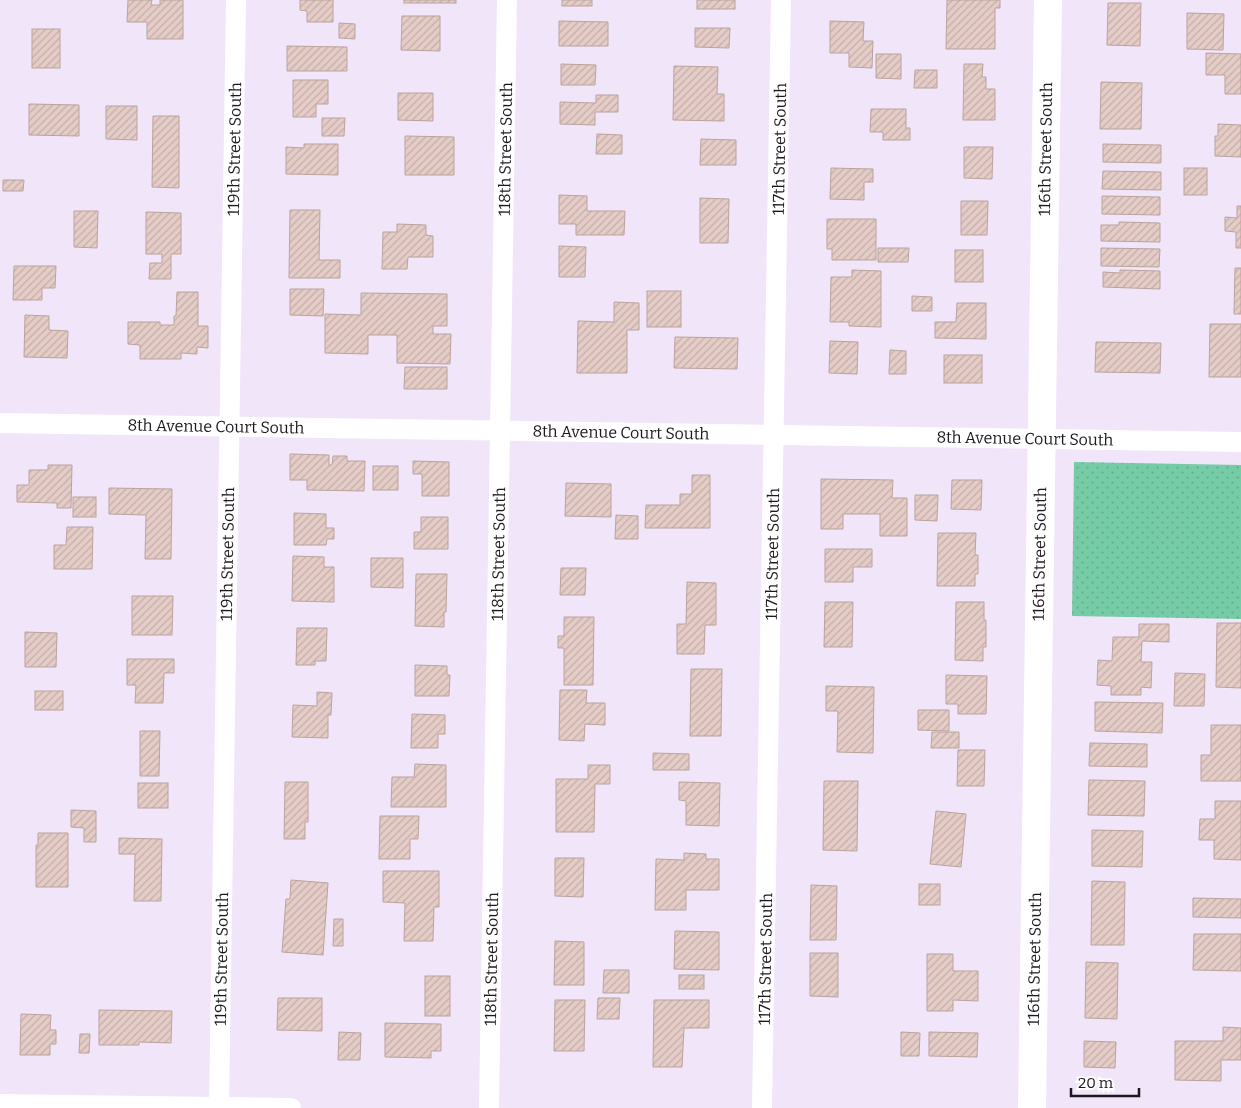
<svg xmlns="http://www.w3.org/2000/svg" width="1241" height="1108" viewBox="0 0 1241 1108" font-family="Bitter,serif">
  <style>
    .park { fill: url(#park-dots) }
    .building { fill: url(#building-hatch); stroke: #bba39e }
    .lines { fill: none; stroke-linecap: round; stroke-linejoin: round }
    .street { stroke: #fff; stroke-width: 20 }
    .secondary { stroke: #fff; stroke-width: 28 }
    .labels { text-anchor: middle; stroke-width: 4; stroke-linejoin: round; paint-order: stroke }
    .street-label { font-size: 16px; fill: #1b171e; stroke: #fff }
  </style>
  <defs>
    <pattern id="park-dots" width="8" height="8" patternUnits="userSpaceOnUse" patternTransform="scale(1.25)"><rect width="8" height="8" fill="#75cca6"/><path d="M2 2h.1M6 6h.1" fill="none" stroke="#65ae8e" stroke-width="1.8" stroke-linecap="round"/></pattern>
    <pattern id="building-hatch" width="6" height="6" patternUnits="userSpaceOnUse" patternTransform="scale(1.25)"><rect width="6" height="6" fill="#e5ccc6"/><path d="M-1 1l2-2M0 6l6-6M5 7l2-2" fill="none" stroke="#c4aeaa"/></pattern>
  </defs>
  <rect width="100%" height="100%" fill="#f0e5f9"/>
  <polygon class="park" points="1074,462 1241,465 1241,619 1072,616"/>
  <g class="building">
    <polygon points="128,0 152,0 151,5 160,5 160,0 183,0 183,39 147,39 147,22 127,22"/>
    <polygon points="300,0 333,0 333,22 307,22 307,11 300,10"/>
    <rect x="404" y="0" width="52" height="3"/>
    <rect x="562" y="0" width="30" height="6"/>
    <rect x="697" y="0" width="38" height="9"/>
    <polygon points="947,0 1000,0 1000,8 995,8 995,49 946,49"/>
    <polygon points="1108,3 1141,3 1140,46 1107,45"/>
    <polygon points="1187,13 1224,14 1223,50 1187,49"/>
    <polygon points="402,16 440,16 440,51 401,50"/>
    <polygon points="559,21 608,22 608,46 559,46"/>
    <polygon points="830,21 864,22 863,41 873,41 872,68 849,67 849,53 830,53"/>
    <polygon points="339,23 355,24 355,39 339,38"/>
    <polygon points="695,28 730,28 729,48 695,47"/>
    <rect x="32" y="29" width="28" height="39"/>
    <polygon points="287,46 347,47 347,71 287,71"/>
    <polygon points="1206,53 1241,54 1241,94 1225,94 1225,75 1206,75"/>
    <polygon points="876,54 901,54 901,79 876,78"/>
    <polygon points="561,64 596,65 595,85 561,85"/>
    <polygon points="964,64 983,64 982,77 986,77 986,89 995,89 995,120 963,120"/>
    <polygon points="674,66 718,67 717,94 724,94 724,121 673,120"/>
    <polygon points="915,70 937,70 937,88 914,88"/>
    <polygon points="293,80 328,80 328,104 316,104 316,117 293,117"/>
    <polygon points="1101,82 1142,83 1141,129 1100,129"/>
    <polygon points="398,93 433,93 433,121 398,120"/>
    <polygon points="596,95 618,95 618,112 595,112 595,125 560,124 560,102 596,103"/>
    <polygon points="29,104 79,105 79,136 29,135"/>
    <polygon points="106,106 137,106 137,140 106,139"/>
    <polygon points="871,109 906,109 906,128 910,128 910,140 883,140 883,132 870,132"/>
    <polygon points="153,116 179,116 179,188 152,187"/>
    <polygon points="322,118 345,118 344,136 322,136"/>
    <polygon points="1218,124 1241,125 1241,157 1215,156 1215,136 1218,136"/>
    <polygon points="597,134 622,135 622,154 596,154"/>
    <polygon points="405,136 454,137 454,175 405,175"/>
    <polygon points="701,139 736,140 736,165 700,165"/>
    <polygon points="304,144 338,144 338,175 286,174 286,147 304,148"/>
    <polygon points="1103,144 1161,145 1161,163 1103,162"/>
    <polygon points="964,147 993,147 992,179 964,178"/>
    <polygon points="831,168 873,169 873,182 864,182 864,200 830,199"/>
    <rect x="1184" y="168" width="23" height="27"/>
    <polygon points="1103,171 1161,172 1161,190 1102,189"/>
    <polygon points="3,180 24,180 23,191 3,191"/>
    <polygon points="559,195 587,196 587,211 625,211 624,235 576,235 576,224 559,224"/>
    <polygon points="1102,196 1160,197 1160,215 1102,214"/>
    <polygon points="700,198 729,199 728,243 700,243"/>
    <polygon points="961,201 988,201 987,235 961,235"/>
    <polygon points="1237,206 1241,206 1241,248 1236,248 1236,232 1225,231 1225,217 1237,218"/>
    <polygon points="290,210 320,210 319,260 340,260 340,278 289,278"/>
    <polygon points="74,211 98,211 97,248 74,247"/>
    <polygon points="146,212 181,213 181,254 171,254 171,279 149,279 150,263 162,263 162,254 146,254"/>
    <polygon points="827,219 876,219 876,260 832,260 832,249 827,249"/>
    <polygon points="1119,222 1160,223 1160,242 1101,241 1101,225 1119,225"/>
    <polygon points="397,224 426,225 426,235 433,236 433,257 408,257 407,269 382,269 383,232 397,232"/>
    <polygon points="559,246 586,247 585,277 559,277"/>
    <polygon points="878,248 909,248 908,262 878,262"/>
    <polygon points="1101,248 1160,249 1159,267 1101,266"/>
    <rect x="955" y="250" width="28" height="32"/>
    <polygon points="14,266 56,266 55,288 42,288 42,300 13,300"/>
    <polygon points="1235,268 1241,268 1241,314 1234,314"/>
    <polygon points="852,270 881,271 881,327 849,326 849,322 830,322 831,277 852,277"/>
    <polygon points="1120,270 1160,271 1160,289 1103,287 1103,272 1120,273"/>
    <polygon points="290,289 324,289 323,316 290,315"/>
    <rect x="647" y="291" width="34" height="36"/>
    <polygon points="177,292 198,292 198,326 208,326 208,348 197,347 197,354 181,353 181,359 140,359 140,345 128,344 128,322 160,322 160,325 174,325 174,316 176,316"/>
    <polygon points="361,293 447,294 447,326 433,326 433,334 451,334 450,364 397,363 397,335 368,335 368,354 325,353 325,314 361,315"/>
    <polygon points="912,296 932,297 932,311 912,311"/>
    <polygon points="614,302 639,303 639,330 627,330 627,373 577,373 578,321 614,322"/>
    <polygon points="957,303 986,303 986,339 935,338 935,322 956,322"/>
    <polygon points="25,315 49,316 49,330 68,331 67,358 24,357"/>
    <polygon points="1210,324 1241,324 1241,377 1209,377"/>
    <polygon points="675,337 738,338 737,369 674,368"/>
    <polygon points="830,341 858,342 857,374 829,373"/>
    <polygon points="1096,342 1161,343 1160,373 1095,372"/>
    <polygon points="890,350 906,351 906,374 889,374"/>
    <rect x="944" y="355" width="38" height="28"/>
    <polygon points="405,367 447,367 447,389 404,389"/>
    <polygon points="290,454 329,455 329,465 332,465 333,456 347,456 347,461 365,461 364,491 307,490 307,480 290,480"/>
    <polygon points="413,461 449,462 449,496 422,496 422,474 413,474"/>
    <polygon points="48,465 72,465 71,508 57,508 57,503 17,502 17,485 29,485 29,470 48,470"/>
    <rect x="373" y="466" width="25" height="24"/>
    <polygon points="692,475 710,475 710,528 645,528 646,505 680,505 680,494 692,494"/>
    <polygon points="821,479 893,480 892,498 907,498 907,536 880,536 880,514 843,514 843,529 821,529"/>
    <polygon points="952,480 982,480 981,510 951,509"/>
    <polygon points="566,483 611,484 611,517 565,516"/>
    <polygon points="109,488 172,489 171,559 145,559 146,515 109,514"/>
    <polygon points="915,495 938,495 937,521 915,520"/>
    <rect x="73" y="497" width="23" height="20"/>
    <polygon points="294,513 326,514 326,528 334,528 334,539 327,539 326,545 294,545"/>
    <polygon points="616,515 638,516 638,539 615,539"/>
    <polygon points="421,517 448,517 448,549 414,549 414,532 421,532"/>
    <polygon points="67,527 93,527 92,569 54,569 54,545 66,545"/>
    <polygon points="938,533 976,533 975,555 978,555 978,574 975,574 975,586 937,586"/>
    <polygon points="825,549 872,549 872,567 853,567 853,582 825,582"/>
    <polygon points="293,556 324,557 324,567 334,567 334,602 292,601"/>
    <polygon points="371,558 403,558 403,588 371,587"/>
    <polygon points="561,568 586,568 585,595 560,595"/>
    <polygon points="416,574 447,574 446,612 444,612 444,627 415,626"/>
    <polygon points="687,582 716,583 716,625 705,625 704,654 677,654 677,624 686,624"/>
    <polygon points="132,596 173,596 172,635 132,635"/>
    <polygon points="825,602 853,602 852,647 824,647"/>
    <polygon points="956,602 984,602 984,620 986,620 986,647 983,647 983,661 955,660"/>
    <polygon points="564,617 594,617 593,685 564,685 564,648 558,648 558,636 564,636"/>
    <polygon points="1217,623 1241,623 1241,688 1216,687"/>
    <polygon points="1139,624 1169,624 1169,642 1142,641 1141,662 1152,662 1151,688 1141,687 1141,695 1111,695 1111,686 1097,685 1098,660 1112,661 1113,637 1139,637"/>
    <polygon points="297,628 327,628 326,661 315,661 315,665 296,665"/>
    <polygon points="25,632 57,633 56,667 25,667"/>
    <polygon points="127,659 174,659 174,673 164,673 163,703 135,703 136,685 127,685"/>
    <polygon points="415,665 447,666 447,675 450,675 449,696 415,696"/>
    <polygon points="691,669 722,669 721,736 690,736"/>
    <polygon points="1175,673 1205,674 1204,706 1174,706"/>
    <polygon points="946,675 987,676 986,714 958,714 958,704 946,704"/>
    <polygon points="826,686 874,687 873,753 837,752 838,711 826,711"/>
    <polygon points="560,690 587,690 586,703 605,703 605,725 585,724 584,741 559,740"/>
    <rect x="35" y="691" width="28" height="19"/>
    <polygon points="317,692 332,693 331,715 328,715 328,738 292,737 293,705 317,706"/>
    <polygon points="1095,702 1163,703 1162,733 1095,731"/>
    <polygon points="918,710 949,710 949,731 918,730"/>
    <polygon points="412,714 445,715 445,734 438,734 438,748 411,748"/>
    <polygon points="1211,725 1241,725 1241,781 1201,781 1201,755 1211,755"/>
    <polygon points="140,731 160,731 159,776 140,776"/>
    <polygon points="932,732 959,732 959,748 931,748"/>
    <polygon points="1090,743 1147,744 1147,767 1089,766"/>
    <polygon points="958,750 985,750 984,786 957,786"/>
    <polygon points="653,753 689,754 689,770 653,770"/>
    <polygon points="415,764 446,765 446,807 391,807 392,777 414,777"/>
    <polygon points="588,765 610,765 610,784 595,784 594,832 556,832 556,779 588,779"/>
    <polygon points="1089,780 1145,781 1144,816 1088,815"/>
    <polygon points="824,781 858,781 857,851 823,850"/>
    <polygon points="285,782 308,782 308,822 305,822 305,839 284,839"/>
    <polygon points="679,782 720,783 719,826 686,825 686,801 679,800"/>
    <rect x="138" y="783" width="30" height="25"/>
    <polygon points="1215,801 1241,801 1241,860 1214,859 1214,840 1199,840 1200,819 1215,819"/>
    <polygon points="71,810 96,811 96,842 84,842 84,828 71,827"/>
    <polygon points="936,811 966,814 961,867 930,864"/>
    <polygon points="380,816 419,816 418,839 410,839 410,859 379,859"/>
    <polygon points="1092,830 1143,831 1142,867 1092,866"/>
    <polygon points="38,833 68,833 68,887 36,887 36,845 38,845"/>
    <polygon points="119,838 162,839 161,901 134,901 135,854 119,854"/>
    <polygon points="684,853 706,854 706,859 719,859 719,890 686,890 686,910 655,910 656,859 684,860"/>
    <polygon points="555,858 584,858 583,897 555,896"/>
    <polygon points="383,871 439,871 439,907 434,907 433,941 404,941 405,903 383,902"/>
    <polygon points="291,880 328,883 323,955 282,952 286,899 290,899"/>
    <polygon points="1092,881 1125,882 1124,945 1091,945"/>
    <rect x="919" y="884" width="21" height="21"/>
    <polygon points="811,885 837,886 836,940 810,940"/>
    <polygon points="1193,898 1241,899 1241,918 1193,917"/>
    <polygon points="334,919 343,919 343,946 333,946"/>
    <polygon points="675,931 719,932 719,970 674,969"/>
    <polygon points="1194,934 1241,934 1241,971 1193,970"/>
    <polygon points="555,941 584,942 584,985 554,985"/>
    <polygon points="810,953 838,953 838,997 810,996"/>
    <polygon points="927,954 953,954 953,971 978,971 978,1001 953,1000 953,1011 927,1011"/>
    <polygon points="1086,962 1118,963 1117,1019 1085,1018"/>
    <polygon points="604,970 629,970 629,993 603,993"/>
    <rect x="679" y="975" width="25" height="14"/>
    <rect x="425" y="976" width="25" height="40"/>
    <polygon points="278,998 322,998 322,1031 277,1030"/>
    <polygon points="598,998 620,998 619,1019 597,1019"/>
    <polygon points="555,1000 585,1000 584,1051 554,1051"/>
    <polygon points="654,1000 709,1000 709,1028 684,1028 682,1067 653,1067"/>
    <polygon points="99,1010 172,1011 171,1043 139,1042 139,1045 99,1045"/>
    <polygon points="21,1014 51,1015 50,1030 56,1030 56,1044 50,1044 50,1055 20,1055"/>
    <polygon points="385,1023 441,1024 441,1051 431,1051 431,1058 385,1057"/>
    <polygon points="1223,1027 1241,1028 1241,1060 1221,1060 1221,1081 1175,1080 1175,1041 1223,1041"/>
    <polygon points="339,1032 361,1033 360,1060 338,1060"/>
    <polygon points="901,1032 920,1033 919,1056 901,1056"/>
    <polygon points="929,1032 978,1033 977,1057 929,1056"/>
    <polygon points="80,1034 90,1034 89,1053 79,1053"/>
    <polygon points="1084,1041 1116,1042 1115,1068 1084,1067"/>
  </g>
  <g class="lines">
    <g class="street">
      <polyline points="0,423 1241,442"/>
      <polyline points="0,1104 291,1108"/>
      <polyline points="219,1108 236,0"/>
      <polyline points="489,1108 507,0"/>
      <polyline points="762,1108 781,0"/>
    </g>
    <polyline class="secondary" points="1032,1108 1048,0"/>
  </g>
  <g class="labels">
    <g class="street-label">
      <text transform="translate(234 149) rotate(-89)" y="6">119th Street South</text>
      <text transform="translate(505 149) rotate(-89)" y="6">118th Street South</text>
      <text transform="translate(779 149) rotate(-89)" y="6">117th Street South</text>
      <text transform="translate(1045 149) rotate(-89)" y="6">116th Street South</text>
      <text transform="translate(216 426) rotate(1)" y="6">8th Avenue Court South</text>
      <text transform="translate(621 432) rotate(1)" y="6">8th Avenue Court South</text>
      <text transform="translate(1025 438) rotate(1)" y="6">8th Avenue Court South</text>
      <text transform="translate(227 554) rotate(-89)" y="6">119th Street South</text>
      <text transform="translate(498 554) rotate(-89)" y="6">118th Street South</text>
      <text transform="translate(772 554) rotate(-89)" y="6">117th Street South</text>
      <text transform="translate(1039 554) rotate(-89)" y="6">116th Street South</text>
      <text transform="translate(221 959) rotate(-89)" y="6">119th Street South</text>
      <text transform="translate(491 959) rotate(-89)" y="6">118th Street South</text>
      <text transform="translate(765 959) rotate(-89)" y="6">117th Street South</text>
      <text transform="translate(1034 959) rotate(-89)" y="6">116th Street South</text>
    </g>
  </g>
  <path d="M1071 1088v8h68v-8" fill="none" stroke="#1b171e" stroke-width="2.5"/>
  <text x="1078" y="1088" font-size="15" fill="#1b171e" stroke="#ffffff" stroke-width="4" paint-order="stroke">20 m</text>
</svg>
